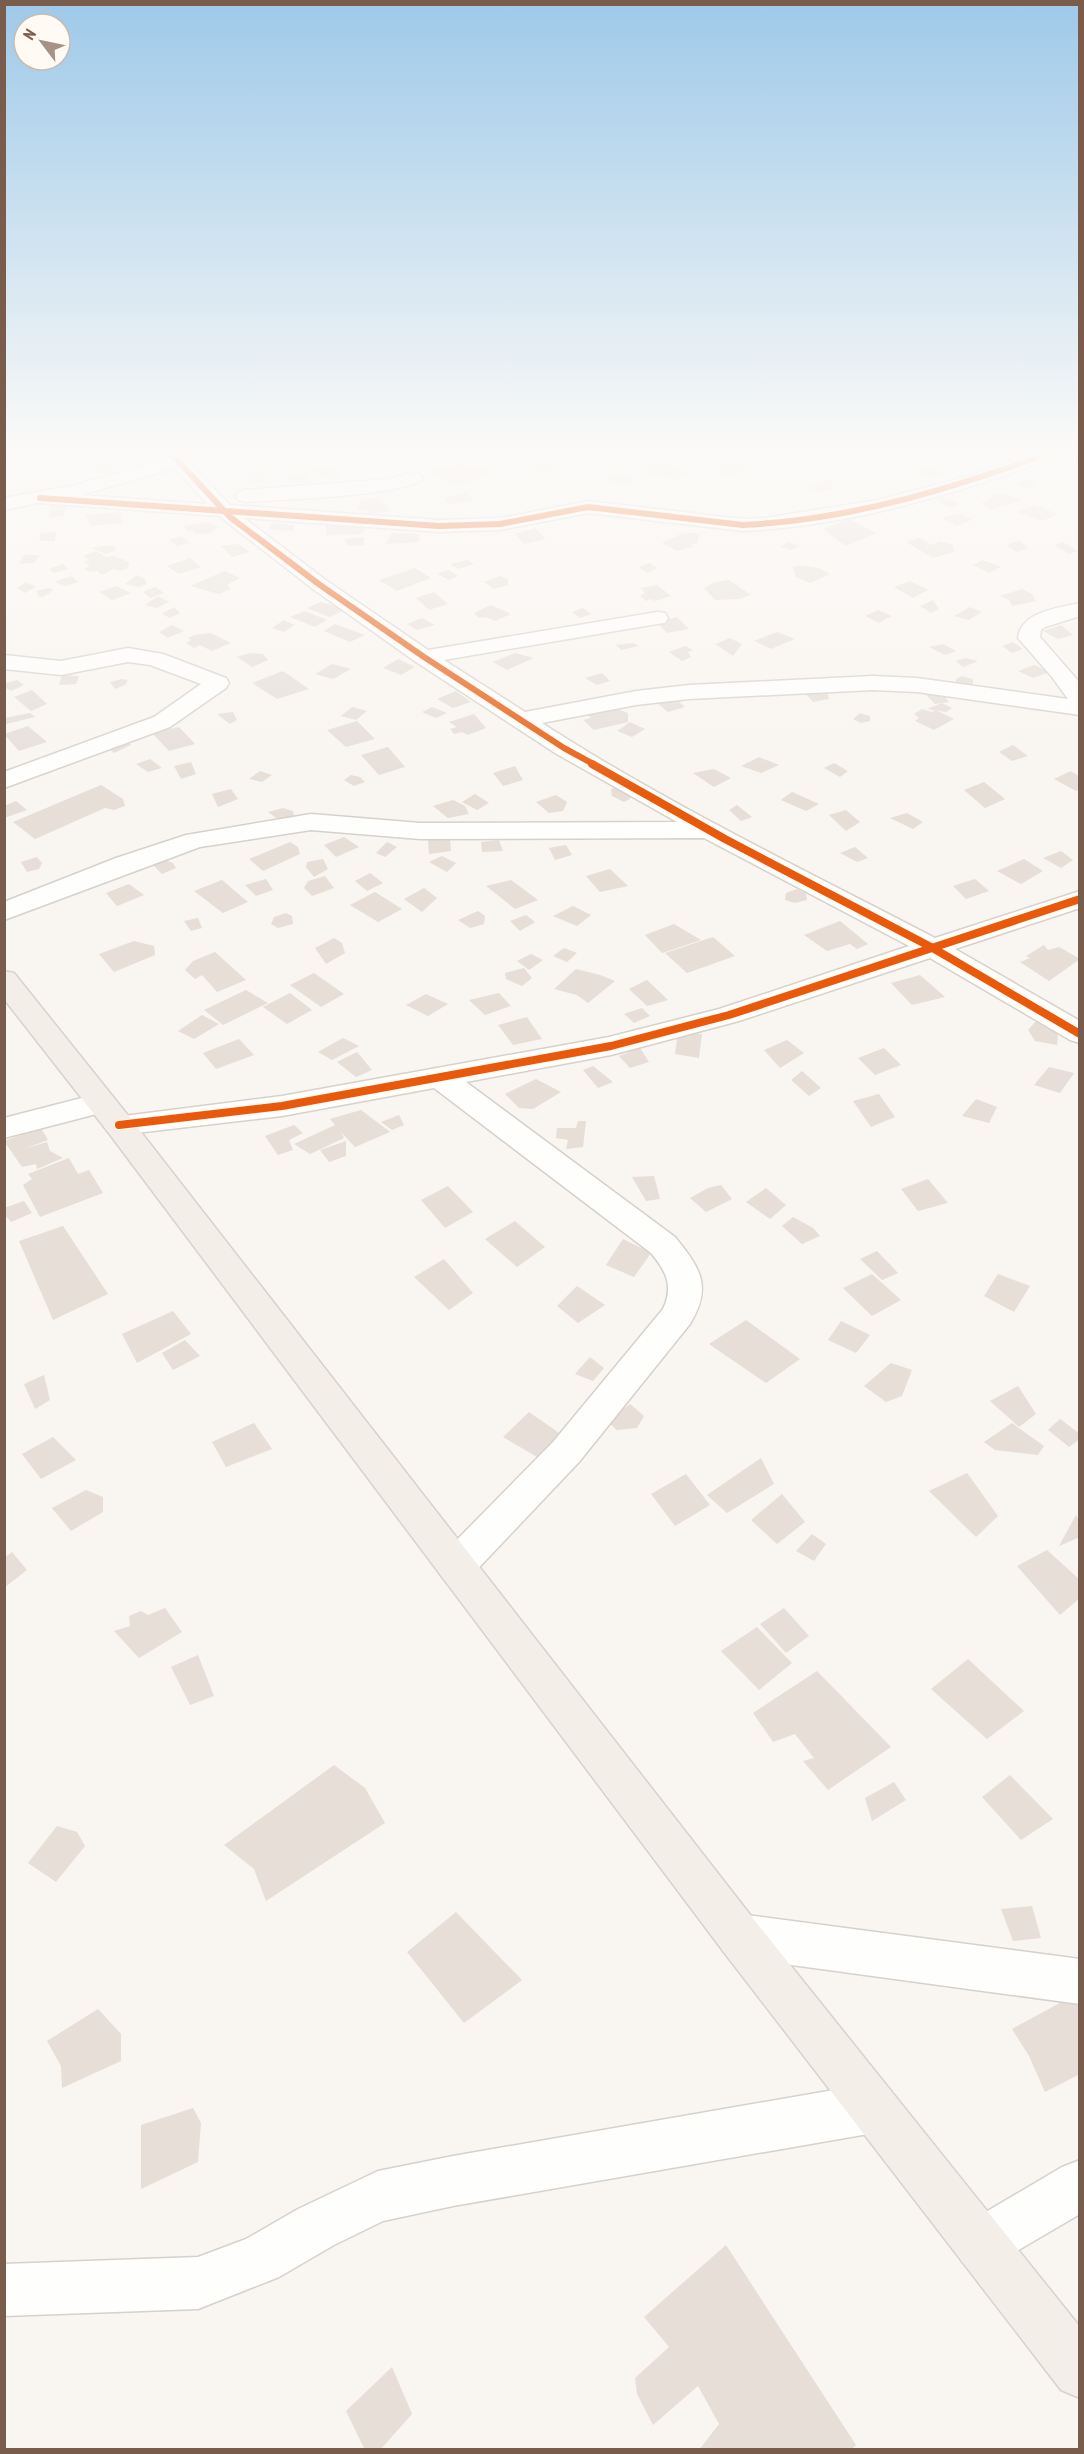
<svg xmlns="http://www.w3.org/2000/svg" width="1084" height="2454" viewBox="0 0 1084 2454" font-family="'PT Sans Narrow',sans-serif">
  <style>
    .building { fill: #e6ded7 }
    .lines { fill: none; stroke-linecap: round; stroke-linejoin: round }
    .minor-casing { stroke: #d7d1cb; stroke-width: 3 }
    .major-casing { stroke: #dad1cc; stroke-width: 3 }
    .minor { fill: #fefefd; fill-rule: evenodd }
    .major { fill: #f3eee8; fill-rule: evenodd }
    .cycleway-far1-casing { stroke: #fffaf3; stroke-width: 8 }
    .cycleway-casing { stroke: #fffaf3; stroke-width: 10 }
    .cycleway-far1 { stroke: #e8590c; stroke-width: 6 }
    .cycleway { stroke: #e8590c; stroke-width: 8 }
  </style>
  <rect width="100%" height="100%" fill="#f9f5f0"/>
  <g class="building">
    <polygon points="249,449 265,449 272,455 262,458"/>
    <polygon points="996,450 1008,457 996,460 982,453"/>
    <polygon points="888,452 901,455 908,459 894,463 880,457"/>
    <polygon points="143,453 150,459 137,462 131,456"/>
    <polygon points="113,455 127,467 99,473 94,469 99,466 94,463 100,458"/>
    <polygon points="270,458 273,464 261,469 257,465"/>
    <polygon points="656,458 691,473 672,480 662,473 648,474 640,470 646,466 639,464"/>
    <polygon points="737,460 753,470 726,476 719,473 721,470 715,466"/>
    <polygon points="553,462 561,469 535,473 527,467"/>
    <polygon points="458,465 470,469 486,466 492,473 480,476 483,479 452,485 429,470"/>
    <polygon points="331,466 343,476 332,481 317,472 309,473 309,469"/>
    <polygon points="928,467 943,474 931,478 916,471"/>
    <polygon points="262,472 266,481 251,482 246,473"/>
    <polygon points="305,473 310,482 288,483 286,474"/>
    <polygon points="620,474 631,476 636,481 618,486 606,479"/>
    <polygon points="830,479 834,482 830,485 835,488 819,493 809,487"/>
    <polygon points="1026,480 1038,484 1024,489 1017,483"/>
    <polygon points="467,492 474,500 448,505 443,498"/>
    <polygon points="1000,492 1022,500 991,510 980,504 993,498 991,496"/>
    <polygon points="380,497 392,511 366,515 367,510 361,511 357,507 361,504 357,501"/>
    <polygon points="947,498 959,504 949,508 937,499"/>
    <polygon points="1034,505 1058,514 1042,521 1016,512"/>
    <polygon points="51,506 68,506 64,516 49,518"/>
    <polygon points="120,512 122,523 90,526 86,515"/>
    <polygon points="960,513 972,520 957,526 941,518"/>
    <polygon points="849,519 876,533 846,546 823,529"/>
    <polygon points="210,522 217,527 210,533 204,534 195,534 192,530 187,531 184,526"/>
    <polygon points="272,523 294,525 293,531 268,529"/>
    <polygon points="326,524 365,524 366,529 360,534 326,535"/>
    <polygon points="535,528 546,539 524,544 515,534"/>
    <polygon points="56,532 55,541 39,541 41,533"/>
    <polygon points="392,533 419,534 419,542 386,544"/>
    <polygon points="683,533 700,533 697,543 690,545 695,546 677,551 662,543"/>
    <polygon points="182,536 190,543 177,546 169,540"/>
    <polygon points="364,537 364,545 348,546 344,539"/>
    <polygon points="920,538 931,545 941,541 953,545 954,552 933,558 906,542"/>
    <polygon points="1019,540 1028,548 1017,552 1006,545"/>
    <polygon points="788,542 800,546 791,550 780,547"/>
    <polygon points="1063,542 1078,551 1069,554 1054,545"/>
    <polygon points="239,544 250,552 232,557 221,546"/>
    <polygon points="109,545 115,547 115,551 106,554 91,548"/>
    <polygon points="96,551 106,557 114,556 129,562 128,568 121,571 114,569 102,575 97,571 90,572 84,569 90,566 83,562 89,560 83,556"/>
    <polygon points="24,555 40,555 34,563 19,564"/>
    <polygon points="190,558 201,567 179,574 167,566"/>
    <polygon points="467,560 474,564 458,569 450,564"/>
    <polygon points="983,560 1001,567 989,573 973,565"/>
    <polygon points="650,563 658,568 647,573 639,567"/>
    <polygon points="63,564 68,569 54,573 49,569"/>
    <polygon points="800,565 819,568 830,574 810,583 796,577 793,567"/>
    <polygon points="415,568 431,578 397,591 379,580"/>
    <polygon points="448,570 458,576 449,580 437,574"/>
    <polygon points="225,571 240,578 227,585 231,589 219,594 190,586"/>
    <polygon points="137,575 145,579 147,584 139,587 125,584"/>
    <polygon points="72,576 78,582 66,586 54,582"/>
    <polygon points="500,576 508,579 508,585 494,589 484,582"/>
    <polygon points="729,580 751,595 739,599 715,600 704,588 715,582"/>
    <polygon points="910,581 928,590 913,598 894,587"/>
    <polygon points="26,582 36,587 25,593 17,588"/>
    <polygon points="657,585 671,596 655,601 651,599 646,601 640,596 645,593 641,588"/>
    <polygon points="116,586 131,593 112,600 99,592"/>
    <polygon points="155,587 164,593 150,598 143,592"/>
    <polygon points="50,588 53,590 45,596 39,597 36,591"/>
    <polygon points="1022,589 1032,594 1036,601 1012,606 1009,600 1000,596"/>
    <polygon points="434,592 448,604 429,610 416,598"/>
    <polygon points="158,596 169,602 157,608 145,605"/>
    <polygon points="933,600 939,609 931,613 920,606"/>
    <polygon points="321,602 347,609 329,617 307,608"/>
    <polygon points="491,605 511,614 495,621 486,617 479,618 474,613"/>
    <polygon points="174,607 180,613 170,618 162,614"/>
    <polygon points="970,607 982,612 969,620 954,616"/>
    <polygon points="583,608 591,614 580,618 572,612"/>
    <polygon points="878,610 892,616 879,623 865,616"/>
    <polygon points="305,611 327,620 315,627 290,617"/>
    <polygon points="677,617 689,629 667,633 656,622"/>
    <polygon points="422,618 435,625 417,630 407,624"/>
    <polygon points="284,620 294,625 284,632 272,628"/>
    <polygon points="335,624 365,635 350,642 324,631"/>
    <polygon points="172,625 184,631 168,638 159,632"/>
    <polygon points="1061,625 1073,635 1058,639 1043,631"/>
    <polygon points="777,632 795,639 771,649 754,641"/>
    <polygon points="211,633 231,643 212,651 200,645 194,648 186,643 191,640 188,638 194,635"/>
    <polygon points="730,638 742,644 733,656 715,644"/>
    <polygon points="1013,642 1023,649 1012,653 1002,646"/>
    <polygon points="633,643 639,646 621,650 616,645"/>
    <polygon points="943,644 956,651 945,655 929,647"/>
    <polygon points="685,646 693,650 688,652 691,657 682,661 669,652"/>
    <polygon points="250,653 263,654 268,660 252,667 237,657"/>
    <polygon points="515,653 534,658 507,670 493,662"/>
    <polygon points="965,658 978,661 963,667 956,661"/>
    <polygon points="398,659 415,667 401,675 383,668"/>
    <polygon points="332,664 351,669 333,679 315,674"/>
    <polygon points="1034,665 1050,672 1033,678 1018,671"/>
    <polygon points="283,671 309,689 277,699 252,683"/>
    <polygon points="602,673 610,681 597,685 585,678"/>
    <polygon points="62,675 79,676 76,684 59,685"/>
    <polygon points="962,676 973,679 973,686 965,689 956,683 956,679"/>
    <polygon points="122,679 128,680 125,685 115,689 110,682"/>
    <polygon points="17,680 24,685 11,691 4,687 4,684"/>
    <polygon points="827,689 829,699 813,702 806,694"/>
    <polygon points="32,690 47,704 31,711 14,697"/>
    <polygon points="456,691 471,702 453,708 437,699"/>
    <polygon points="941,692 949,702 935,704 926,695"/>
    <polygon points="676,699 685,707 668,712 657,703"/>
    <polygon points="942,703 952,708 946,712 927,709"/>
    <polygon points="352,707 367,711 356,720 341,716"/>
    <polygon points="432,707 447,713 436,718 422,712"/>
    <polygon points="617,709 628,713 628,722 594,730 583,720 591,718 588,715"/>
    <polygon points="922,709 931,712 936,710 954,719 934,730 915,721 919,718 914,714"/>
    <polygon points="233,712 237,720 230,724 217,714"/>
    <polygon points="30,713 35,717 6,724 4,720 4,718"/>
    <polygon points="860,713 870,716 870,721 861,723 853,719"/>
    <polygon points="474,714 486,728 468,735 462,732 454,734 450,729 457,727 449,722"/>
    <polygon points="357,721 375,739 346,747 327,730"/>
    <polygon points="630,722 645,729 632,737 617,731"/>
    <polygon points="28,726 47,742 19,751 4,734"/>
    <polygon points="179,727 195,744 169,751 152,733"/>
    <polygon points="120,733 131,745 114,753 101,740"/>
    <polygon points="1013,745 1028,756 1012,761 999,752"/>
    <polygon points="388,747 405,767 379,775 361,755"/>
    <polygon points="759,757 779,765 761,773 741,766"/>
    <polygon points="150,759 162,768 148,772 136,764"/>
    <polygon points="191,762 196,774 181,779 174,766"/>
    <polygon points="834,763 848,771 840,777 824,768"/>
    <polygon points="515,766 523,780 503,786 493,773"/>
    <polygon points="714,769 731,778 714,787 693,773"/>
    <polygon points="260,771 272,775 262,782 249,779"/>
    <polygon points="1071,771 1080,777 1080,789 1076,791 1054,779"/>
    <polygon points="351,775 360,777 365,782 354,786 344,780"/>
    <polygon points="984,782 1005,799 985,808 964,790"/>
    <polygon points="101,785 123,799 125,806 114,810 105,808 35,839 13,822"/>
    <polygon points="620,786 637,795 624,802 612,796 611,789"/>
    <polygon points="231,789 238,799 218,807 212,794"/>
    <polygon points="792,792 819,804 806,811 781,800"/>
    <polygon points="475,794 489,803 477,810 462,802"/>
    <polygon points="556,795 567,802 563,811 549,813 536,802"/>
    <polygon points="453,800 465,806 469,814 448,818 433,806"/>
    <polygon points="16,801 27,810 7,817 4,816 4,806"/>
    <polygon points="737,805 752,817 741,821 729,810"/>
    <polygon points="283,808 293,811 294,816 279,820 268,812"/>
    <polygon points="846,810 860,822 846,831 829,815"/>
    <polygon points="907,813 923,822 913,829 890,818"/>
    <polygon points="344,837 359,847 336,857 324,845"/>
    <polygon points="450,839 451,851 429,854 428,840"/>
    <polygon points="499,840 503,851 482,852 481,842"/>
    <polygon points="290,842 298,847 300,854 263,871 249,859"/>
    <polygon points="387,842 397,847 385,857 376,853"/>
    <polygon points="566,845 572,855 555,860 549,848"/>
    <polygon points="855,847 868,858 857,862 840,853"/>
    <polygon points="1061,851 1073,860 1061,868 1043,858"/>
    <polygon points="442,856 456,863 447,872 429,862"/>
    <polygon points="37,857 42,863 39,869 27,872 21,862"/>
    <polygon points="163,859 173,863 176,868 162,874 153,865"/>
    <polygon points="323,859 328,869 314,877 306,867 307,862"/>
    <polygon points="1024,859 1043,871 1021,884 997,871"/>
    <polygon points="610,869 628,886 600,892 586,876"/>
    <polygon points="370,873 383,883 367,891 355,881"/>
    <polygon points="325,876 334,888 312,896 304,888 308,881"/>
    <polygon points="266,879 273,890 256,896 245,885"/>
    <polygon points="975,879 989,891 966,899 953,886"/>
    <polygon points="222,880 248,902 223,913 194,891"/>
    <polygon points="511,880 538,900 515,909 486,886"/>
    <polygon points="129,884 144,895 117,906 106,893"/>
    <polygon points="424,888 437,898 422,912 404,899"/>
    <polygon points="797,889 806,894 807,900 795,903 785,900 786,893"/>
    <polygon points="375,892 402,909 378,922 350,905"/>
    <polygon points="573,906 591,915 577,926 553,916"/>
    <polygon points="478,911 485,916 484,924 470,928 458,920"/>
    <polygon points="286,913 292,916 293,924 278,928 271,924 274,917"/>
    <polygon points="526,915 535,922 520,931 510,921"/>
    <polygon points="198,918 202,928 191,931 184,921"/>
    <polygon points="840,921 868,944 857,949 850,944 827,951 804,935"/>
    <polygon points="674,924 701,940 662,953 645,935"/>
    <polygon points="713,937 735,956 687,973 665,953"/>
    <polygon points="334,938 342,943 345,953 326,964 315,948"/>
    <polygon points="134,941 154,946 155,955 114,972 99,954"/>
    <polygon points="1044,945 1048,950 1059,947 1080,959 1049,981 1020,962 1030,958 1026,956"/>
    <polygon points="564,948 577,953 567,962 553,956"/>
    <polygon points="215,952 246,980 217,992 202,975 195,979 185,970 193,961"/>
    <polygon points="531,954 543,960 529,970 517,961"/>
    <polygon points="524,968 532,978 522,986 506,979 505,973"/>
    <polygon points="576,969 600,975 615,981 588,1003 577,995 554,989"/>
    <polygon points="314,973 344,994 321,1007 290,985"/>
    <polygon points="920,975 945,997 912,1005 891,983"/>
    <polygon points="647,980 668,1000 647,1006 629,989"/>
    <polygon points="246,990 268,1003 223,1025 204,1010"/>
    <polygon points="290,993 312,1010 287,1024 263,1007"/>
    <polygon points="499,993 511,1006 485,1015 469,1000"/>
    <polygon points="426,994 448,1004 428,1016 406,1005"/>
    <polygon points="642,1008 650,1016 634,1023 624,1014"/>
    <polygon points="202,1015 219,1024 194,1039 178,1031"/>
    <polygon points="527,1017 542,1039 513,1045 498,1025"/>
    <polygon points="1037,1020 1058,1035 1057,1045 1035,1041 1028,1030"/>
    <polygon points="678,1032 702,1034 699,1058 675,1054"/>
    <polygon points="343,1038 359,1046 332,1060 318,1052"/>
    <polygon points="239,1039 254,1055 216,1069 203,1053"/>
    <polygon points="787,1040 804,1053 780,1068 764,1050"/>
    <polygon points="640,1048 649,1062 630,1068 619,1056"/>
    <polygon points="884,1048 901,1065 875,1075 858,1058"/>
    <polygon points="357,1052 372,1070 356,1077 337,1062"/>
    <polygon points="593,1066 613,1082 598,1088 583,1070"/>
    <polygon points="1049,1067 1074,1073 1060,1093 1034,1085"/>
    <polygon points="802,1071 821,1088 809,1096 791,1080"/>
    <polygon points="536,1079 561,1092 533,1109 519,1108 505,1094"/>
    <polygon points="879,1094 895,1117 871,1127 853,1101"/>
    <polygon points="976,1099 997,1107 989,1123 962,1116"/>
    <polygon points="361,1110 390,1132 355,1147 341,1132 344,1138 310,1154 294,1144 335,1125 330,1119"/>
    <polygon points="399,1115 404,1125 392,1130 381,1122"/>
    <polygon points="578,1121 586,1121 583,1147 566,1149 568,1140 556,1138 557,1128 576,1128"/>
    <polygon points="294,1125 303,1133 289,1140 293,1150 278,1155 265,1136"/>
    <polygon points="41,1128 48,1140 24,1149 47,1142 50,1151 63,1158 37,1169 36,1164 22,1167 4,1141"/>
    <polygon points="346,1141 346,1156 329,1162 320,1150"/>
    <polygon points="69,1158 78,1174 89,1170 103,1193 40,1217 23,1185 32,1179 28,1174"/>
    <polygon points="654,1176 660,1199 646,1201 632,1177"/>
    <polygon points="928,1179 948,1203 918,1211 901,1189"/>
    <polygon points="721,1185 732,1199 706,1212 690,1198 708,1188"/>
    <polygon points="448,1186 473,1212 445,1228 421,1200"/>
    <polygon points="766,1188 786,1205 770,1219 746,1202"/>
    <polygon points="24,1201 32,1213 11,1222 4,1214 4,1208"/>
    <polygon points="793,1217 813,1228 820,1236 802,1244 782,1226"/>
    <polygon points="515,1221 545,1247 517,1267 485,1239"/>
    <polygon points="63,1226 108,1294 53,1320 19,1241"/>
    <polygon points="623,1239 651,1253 634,1277 606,1265"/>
    <polygon points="877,1251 898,1273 882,1280 860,1259"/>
    <polygon points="444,1259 473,1293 449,1310 414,1277"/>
    <polygon points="872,1274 901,1300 872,1316 843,1288"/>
    <polygon points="998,1274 1030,1286 1014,1312 984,1296"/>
    <polygon points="577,1286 605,1305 578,1323 557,1306"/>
    <polygon points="173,1311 191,1334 137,1363 122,1334"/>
    <polygon points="746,1320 800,1359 766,1383 709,1344"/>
    <polygon points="841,1321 870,1335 856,1353 828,1340"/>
    <polygon points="185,1340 200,1356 173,1370 162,1353"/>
    <polygon points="590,1357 604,1368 593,1381 575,1374"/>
    <polygon points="891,1363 912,1370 902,1396 886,1402 864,1386"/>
    <polygon points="44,1375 50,1400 35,1409 24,1384"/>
    <polygon points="1018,1386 1036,1414 1019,1427 990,1401"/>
    <polygon points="630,1404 644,1416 637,1428 617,1430 607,1421"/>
    <polygon points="529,1412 562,1435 537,1457 503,1437"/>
    <polygon points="1060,1419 1080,1434 1080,1439 1069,1447 1048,1430"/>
    <polygon points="254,1423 272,1449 226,1467 212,1442"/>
    <polygon points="1012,1423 1044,1446 1038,1455 995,1450 984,1442"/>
    <polygon points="53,1437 76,1460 41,1479 22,1454"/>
    <polygon points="761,1458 774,1484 727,1513 707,1495"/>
    <polygon points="967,1473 998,1516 976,1537 929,1491"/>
    <polygon points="686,1474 710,1505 675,1526 651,1494"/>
    <polygon points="86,1490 103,1497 103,1512 71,1531 52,1508"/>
    <polygon points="782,1494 805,1522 777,1544 751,1520"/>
    <polygon points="1076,1515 1080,1523 1080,1537 1059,1546"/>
    <polygon points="812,1534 826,1544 814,1561 796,1551"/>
    <polygon points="1047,1550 1080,1580 1080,1598 1060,1615 1017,1566"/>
    <polygon points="12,1552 27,1570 4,1588 4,1558"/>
    <polygon points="165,1608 182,1632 139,1658 114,1631 130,1626 129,1616 141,1611 148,1615"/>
    <polygon points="784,1608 809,1636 786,1653 760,1624"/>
    <polygon points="757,1627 792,1663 759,1690 721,1651"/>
    <polygon points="198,1655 214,1696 190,1705 171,1667"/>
    <polygon points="968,1659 1024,1711 987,1739 931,1689"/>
    <polygon points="817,1671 891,1747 828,1790 803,1761 814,1758 795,1734 773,1742 753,1713"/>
    <polygon points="334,1765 365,1788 385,1823 266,1901 254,1869 224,1845"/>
    <polygon points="1010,1775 1053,1819 1021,1840 982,1797"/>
    <polygon points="894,1782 906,1800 872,1821 865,1798"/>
    <polygon points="57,1826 77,1832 85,1846 56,1882 28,1863"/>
    <polygon points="1032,1906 1041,1938 1013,1941 1001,1909"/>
    <polygon points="456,1912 522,1980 464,2023 407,1952"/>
    <polygon points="1080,1992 1080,2074 1045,2092 1029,2056 1012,2029"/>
    <polygon points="98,2009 121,2034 121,2061 62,2088 61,2066 47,2041"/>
    <polygon points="193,2108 201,2123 198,2162 141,2189 141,2125"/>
    <polygon points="726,2245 856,2445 851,2450 699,2450 719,2424 698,2386 653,2425 637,2394 635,2378 669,2347 644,2317"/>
    <polygon points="392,2367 412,2414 380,2450 365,2450 346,2411"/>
  </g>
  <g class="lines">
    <g class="minor-casing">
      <g id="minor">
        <path d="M158,449h19l5,6 20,-6h30l-2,4 -39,11 39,41 209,15 61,-2 88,-17 155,18 22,-1 113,-18 94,-25 71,-26h26l-2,4c-104,39 -213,73 -324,78l-155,-18 -88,17 -61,2 -195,-14 83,63 101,69 229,-38 8,1 3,5 -3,5 -8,1 -213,36 81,52 111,-21 53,-6 184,-9 44,2 151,21 -16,-22 -34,-39c3,-26 39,-30 62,-35v13l-35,11 -4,3 -1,7 40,46v32l-163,-23 -44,-2 -184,9 -53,6 -94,18c125,81 261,146 393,215l145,-47v17l-125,41 125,72v22l-10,-3 -140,-82 -191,63 -128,34 -145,27 209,155c25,31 38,49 15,87l-111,138 -109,115 -14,5 -14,-5 -6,-11 6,-11 111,-113 110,-133c11,-23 3,-38 -12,-56l-217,-165 -152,28 -163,19 -11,-3 -5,-7 5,-7 174,-22 327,-59 110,-28 190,-63 -205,-108 -284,1 -109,-9 -111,17 -196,73v-18l112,-44 70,-23 125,-21 109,9 257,-1 -122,-69 -139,-91 -103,-73 -94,-73 -181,-13 -34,7v-12l72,-13 90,-26zM175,468l32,36 -126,-9 4,-1z"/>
        <path d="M413,472l7,2 3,4c-13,18 -150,22 -178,24l-7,-2 -3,-4 3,-4 7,-2 145,-11z"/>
        <polygon points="128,648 163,654 226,678 229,683 226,688 170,727 4,788 4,772 154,717 201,684 150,665 128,662 61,675 4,669 4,655 61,661"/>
        <polygon points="101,1093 112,1096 116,1103 112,1110 4,1138 4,1118"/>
        <polygon points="739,1914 1080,1959 1080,2004 739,1958 723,1951 716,1936 723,1921"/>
        <polygon points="874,2083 891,2091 899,2108 891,2125 874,2133 453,2206 383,2221 334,2245 279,2277 198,2309 4,2316 4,2264 198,2257 246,2239 298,2209 378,2171 453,2156"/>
        <polygon points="1080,2160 1080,2214 998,2262 980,2270 962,2262 954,2244 962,2226 1062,2167"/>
      </g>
    </g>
    <g class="major-casing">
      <polygon id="major" points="4,971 14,973 130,1118 755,1921 1080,2327 1080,2398 1061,2390 723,1951 108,1132 4,999"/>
    </g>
    <use href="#minor" class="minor"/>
    <use href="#major" class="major"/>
    <g class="cycleway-far1-casing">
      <g id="cycleway-far1">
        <polyline points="167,449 230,517 320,585 424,657 564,748 595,765"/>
        <path d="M40,498l399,28 61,-2 88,-17 155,18c109,-5 215,-38 317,-76"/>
      </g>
    </g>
    <g class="cycleway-casing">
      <g id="cycleway">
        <polyline points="592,764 725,839 931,947 1080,1034"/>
        <polyline points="119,1125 282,1106 611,1046 729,1015 1080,899"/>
      </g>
    </g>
    <use href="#cycleway-far1" class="cycleway-far1"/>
    <use href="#cycleway" class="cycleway"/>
  </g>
  <linearGradient id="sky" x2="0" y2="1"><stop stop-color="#9ec9e9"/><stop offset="0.57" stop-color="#fcfaf8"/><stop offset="1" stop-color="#fcfaf8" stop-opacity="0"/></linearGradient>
  <rect width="1084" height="793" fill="url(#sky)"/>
  <rect width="1084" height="2454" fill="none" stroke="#7a5c4d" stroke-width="12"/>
  <g transform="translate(42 42) rotate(302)"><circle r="28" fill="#fffaf3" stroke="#cabbb1" stroke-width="1.5"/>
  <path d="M0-4.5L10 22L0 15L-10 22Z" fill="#a69286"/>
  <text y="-9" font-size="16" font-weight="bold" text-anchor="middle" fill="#7a5c4d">N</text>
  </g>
</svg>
